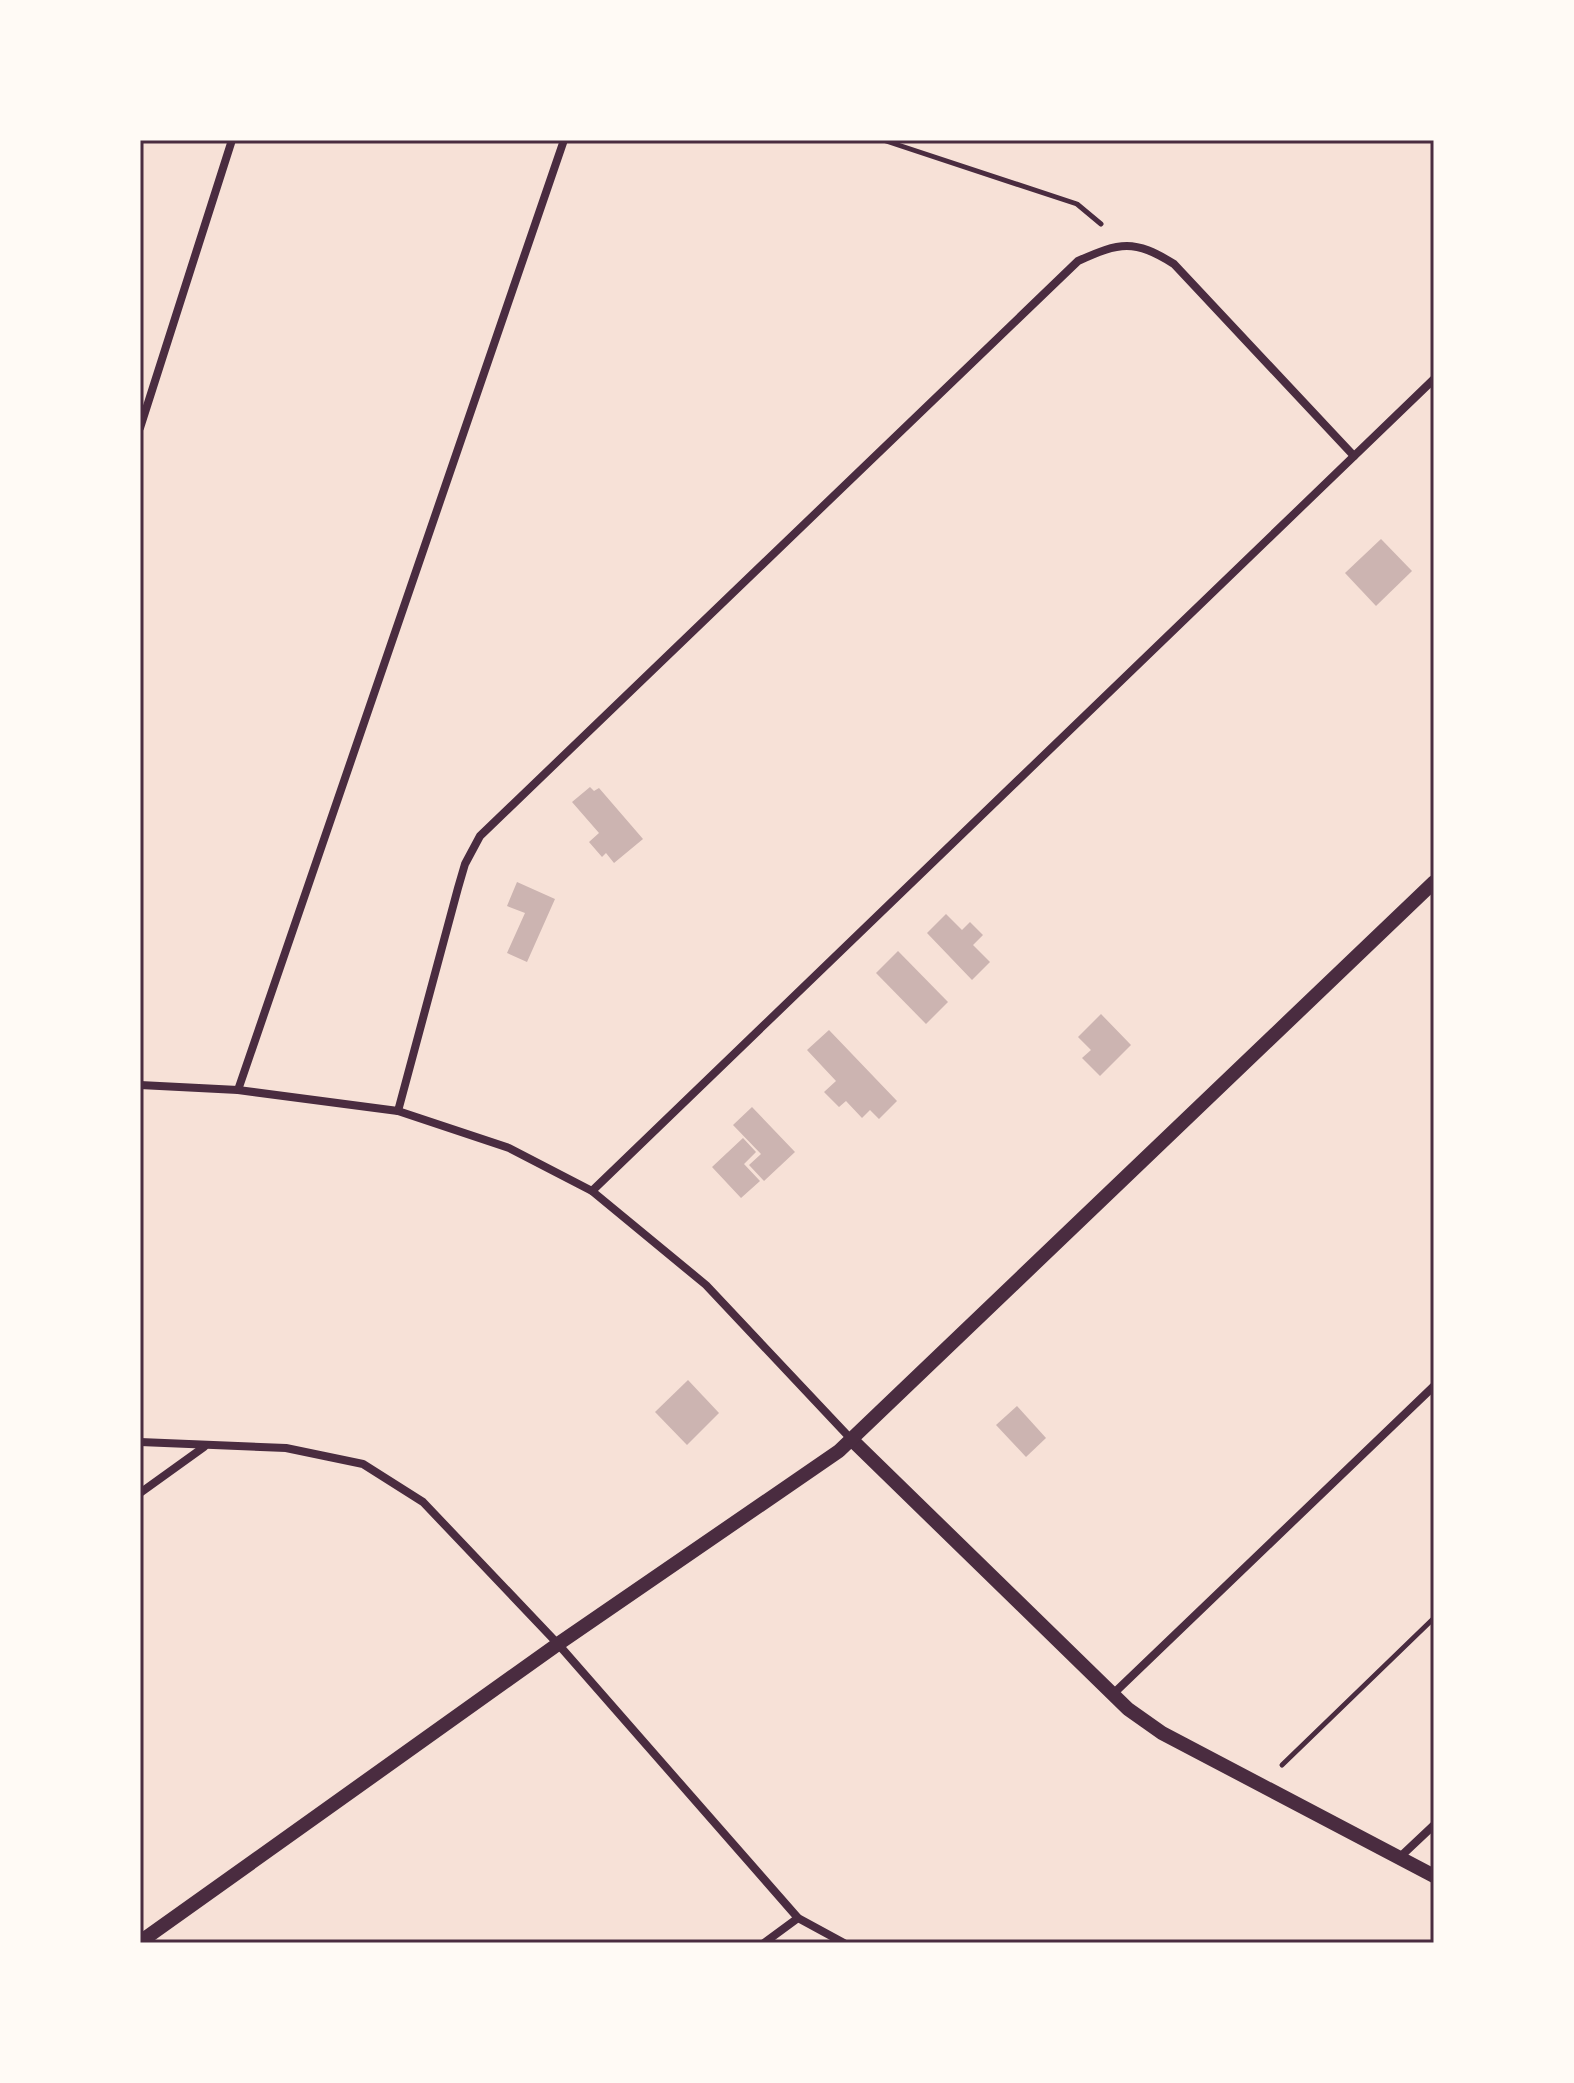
<svg xmlns="http://www.w3.org/2000/svg" width="1574" height="2083" viewBox="0 0 1574 2083" font-family="Cabin,sans-serif">
  <style>
    .building { fill: #ccb4b1 }
    .lines { fill: none; stroke-linecap: round; stroke-linejoin: round }
    .path { stroke: #4a2c40; stroke-width: 5 }
    .minor { stroke: #4a2c40; stroke-width: 8 }
    .tertiary { stroke: #4a2c40; stroke-width: 14 }
    .neatline { fill: none; stroke: #4a2c40; stroke-width: 3 }
  </style>
  <rect width="100%" height="100%" fill="#f7e1d7"/>
  <g class="building">
    <polygon points="1381,539 1412,571 1376,606 1345,573"/>
    <polygon points="590,787 594,791 599,788 643,839 614,863 606,853 602,857 589,842 599,833 572,802"/>
    <polygon points="517,882 555,899 527,962 507,953 525,913 507,906"/>
    <polygon points="946,914 962,930 970,922 983,935 973,945 990,962 972,980 927,933"/>
    <polygon points="898,951 948,1002 926,1024 876,973"/>
    <polygon points="1101,1014 1131,1045 1100,1076 1082,1058 1091,1050 1078,1037"/>
    <polygon points="829,1030 897,1101 879,1119 870,1110 862,1118 846,1101 839,1107 824,1092 836,1081 807,1050"/>
    <polygon points="752,1107 795,1152 764,1181 749,1165 761,1154 733,1125"/>
    <polygon points="743,1138 756,1152 744,1164 760,1181 741,1198 712,1167"/>
    <polygon points="688,1380 719,1413 687,1445 655,1412"/>
    <polygon points="1017,1406 1046,1438 1026,1457 996,1425"/>
  </g>
  <g class="lines">
    <g class="path">
      <polyline points="883,140 1077,204 1101,224"/>
      <polyline points="1282,1765 1434,1618"/>
    </g>
    <g class="minor">
      <polyline points="140,428 232,140"/>
      <polyline points="140,1085 238,1090 398,1111 509,1148 592,1191 706,1285 851,1439"/>
      <polyline points="238,1090 564,140"/>
      <path d="M398,1111l60,-223 7,-24 15,-28 598,-575c42,-19 56,-22 96,3l180,192"/>
      <polyline points="592,1191 1434,379"/>
      <polyline points="140,1442 286,1448 363,1464 423,1502 558,1644 798,1918 844,1943"/>
      <polyline points="140,1493 204,1447"/>
      <polyline points="1112,1695 1434,1386"/>
      <polyline points="1400,1857 1434,1825"/>
      <polyline points="764,1943 798,1918"/>
    </g>
    <g class="tertiary">
      <polyline points="851,1439 1128,1709 1162,1733 1434,1876"/>
      <polyline points="140,1942 558,1644 839,1451 1434,882"/>
    </g>
  </g>
  <rect width="1574" height="2083" fill="none" stroke="#fffaf5" stroke-width="284"/>
  <rect x="142" y="142" width="1290" height="1799" class="neatline"/>
</svg>
